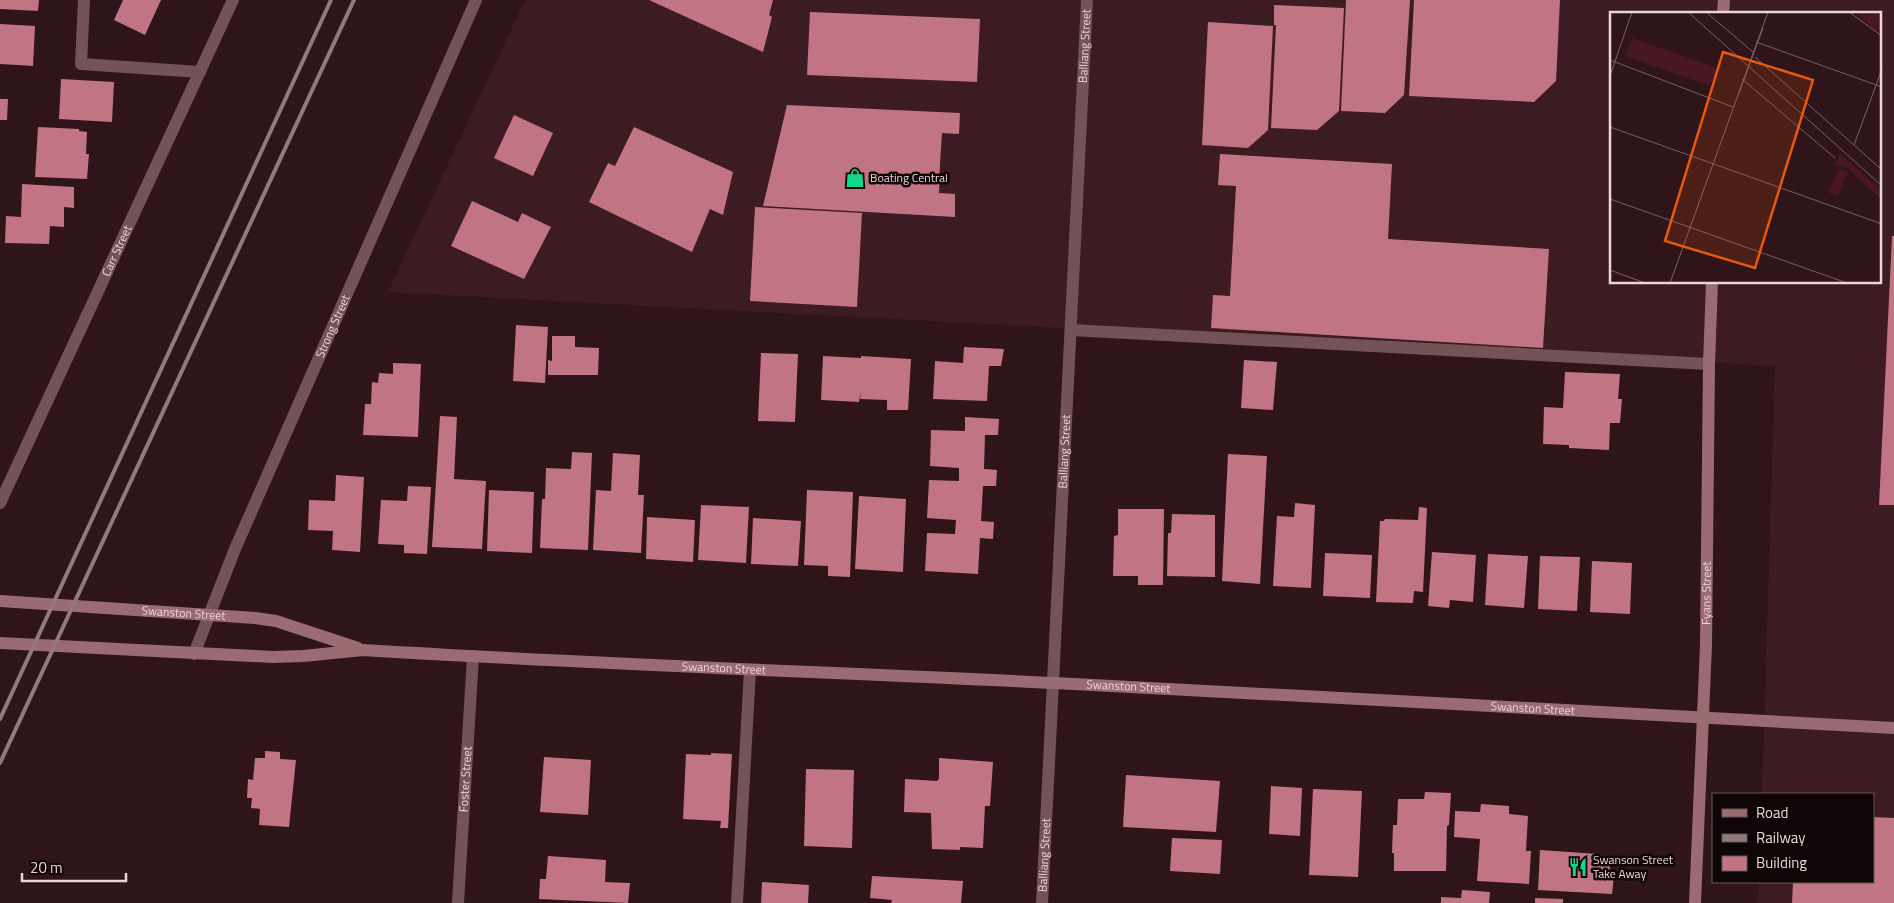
<svg xmlns="http://www.w3.org/2000/svg" width="1894" height="903" viewBox="0 0 1894 903" font-family="'Titillium Web',sans-serif">
  <style>
    .built { fill: #3d1b22; fill-rule: evenodd }
    .building { fill: #c17483 }
    .lines { fill: none; stroke-linecap: round; stroke-linejoin: round }
    .lane { stroke: #745358; stroke-width: 12 }
    .street { stroke: #745358; stroke-width: 12 }
    .secondary { stroke: #9a6b72; stroke-width: 12 }
    .rail { stroke: #917a7e; stroke-width: 4 }
    .labels { text-anchor: middle; stroke-width: 5; stroke-linejoin: round; paint-order: stroke }
    .street-label { font-size: 12px; fill: #ead6d9; stroke: #0f0506 }
    .poi-label { font-size: 12px; fill: #ead6d9; stroke: #0f0506; text-anchor: start }
    .inset-road { fill: none; stroke: #7a6266; stroke-width: 1 }
    .view { fill: #e8590c; fill-opacity: 0.15; stroke: #e8590c; stroke-width: 2.5 }
    .inset-edge { fill: none; stroke: #ead6d9; stroke-width: 2.5 }
  </style>
  <rect width="100%" height="100%" fill="#2f141a"/>
  <path class="built" d="M525,0h1369v903h-136l1,-21h114v-88h-111l13,-428 -1387,-74zM1612,14h268v268h-268z"/>
  <g class="building">
    <polygon points="0,0 39,0 38,11 0,9"/>
    <polygon points="123,0 161,0 145,35 114,20"/>
    <polygon points="649,0 773,0 769,15 772,17 763,52"/>
    <polygon points="1346,0 1410,0 1404,95 1385,113 1341,111"/>
    <polygon points="1414,0 1560,0 1556,81 1534,102 1409,96"/>
    <polygon points="1274,5 1344,8 1339,111 1317,130 1271,128 1276,25 1274,25"/>
    <polygon points="810,12 980,19 977,82 807,75"/>
    <polygon points="1208,22 1273,26 1268,130 1248,148 1202,145"/>
    <polygon points="0,24 35,26 33,66 0,64"/>
    <polygon points="61,79 114,82 112,122 59,119"/>
    <polygon points="0,99 8,99 7,120 0,120"/>
    <polygon points="787,105 960,113 959,134 942,133 940,163 939,193 955,194 955,217 763,206"/>
    <polygon points="514,115 553,133 533,176 494,158"/>
    <polygon points="38,127 79,129 79,131 87,132 86,154 89,154 87,179 35,177"/>
    <polygon points="634,127 733,172 723,215 710,209 692,252 589,202 608,163 615,166"/>
    <polygon points="1220,154 1392,164 1388,239 1549,249 1543,348 1211,328 1213,295 1230,296 1236,186 1218,185"/>
    <polygon points="22,184 74,187 74,208 64,207 64,227 50,226 49,244 5,243 6,216 21,217"/>
    <polygon points="472,201 518,222 522,213 551,227 524,279 451,246"/>
    <polygon points="755,207 862,213 857,307 750,301"/>
    <polygon points="1892,236 1894,236 1894,505 1879,505"/>
    <polygon points="516,325 548,327 545,383 513,381"/>
    <polygon points="552,336 575,336 575,347 599,348 598,375 548,375 548,360 552,361"/>
    <polygon points="964,347 1004,349 1001,366 989,366 987,401 933,399 935,361 963,363"/>
    <polygon points="761,353 798,354 795,422 758,421"/>
    <polygon points="823,356 861,358 861,356 911,359 908,410 887,410 887,400 860,399 861,389 859,402 821,400"/>
    <polygon points="1244,360 1277,362 1273,410 1241,408"/>
    <polygon points="393,363 421,364 418,437 363,435 365,404 371,404 372,382 378,383 379,373 393,374"/>
    <polygon points="1565,372 1620,374 1618,399 1622,399 1620,423 1610,423 1609,450 1569,448 1569,445 1543,444 1544,407 1563,408"/>
    <polygon points="440,416 457,417 454,479 486,481 482,549 432,547"/>
    <polygon points="965,417 999,419 998,435 985,435 984,469 975,468 997,470 996,486 983,486 981,521 994,522 993,539 980,538 978,574 925,571 927,533 955,534 956,520 927,518 929,480 959,481 959,468 930,466 931,430 965,431"/>
    <polygon points="572,452 592,453 588,550 540,548 542,499 545,499 546,468 571,469"/>
    <polygon points="613,453 640,455 638,495 644,495 641,553 593,550 596,490 611,491"/>
    <polygon points="1228,454 1267,456 1260,584 1222,581"/>
    <polygon points="336,475 364,477 360,552 332,550 333,531 308,530 309,500 335,501"/>
    <polygon points="408,486 431,487 427,554 404,553 404,545 378,544 381,500 407,501"/>
    <polygon points="489,490 534,492 532,553 487,551"/>
    <polygon points="807,490 853,492 850,577 828,576 828,566 804,565"/>
    <polygon points="859,496 906,499 903,572 855,569"/>
    <polygon points="1295,503 1315,505 1311,588 1273,586 1277,516 1294,517"/>
    <polygon points="701,505 749,507 746,563 698,560"/>
    <polygon points="1419,507 1427,508 1423,592 1414,591 1413,603 1376,602 1380,521 1384,521 1385,519 1418,520"/>
    <polygon points="1118,509 1164,509 1163,585 1138,585 1138,576 1113,576 1114,536 1118,535"/>
    <polygon points="1172,514 1215,515 1215,577 1167,576 1168,533 1171,533"/>
    <polygon points="647,517 695,520 693,562 646,559"/>
    <polygon points="753,518 801,521 798,566 751,564"/>
    <polygon points="1432,552 1476,555 1473,602 1450,600 1449,608 1428,606"/>
    <polygon points="1325,553 1372,555 1370,598 1323,596"/>
    <polygon points="1488,554 1528,556 1524,608 1485,605"/>
    <polygon points="1540,556 1580,557 1577,611 1538,609"/>
    <polygon points="1592,561 1632,563 1630,614 1590,612"/>
    <polygon points="265,751 280,752 280,759 296,760 289,827 259,825 260,809 251,808 252,798 247,798 248,779 253,780 255,758 265,758"/>
    <polygon points="711,753 732,754 728,828 720,828 721,821 683,819 686,754 711,755"/>
    <polygon points="544,757 591,760 588,815 540,812"/>
    <polygon points="939,758 993,762 990,806 985,806 983,848 960,847 960,850 932,849 931,813 904,812 905,779 937,781 939,779"/>
    <polygon points="806,769 854,770 852,848 804,846"/>
    <polygon points="1126,775 1220,781 1216,832 1123,827"/>
    <polygon points="1271,786 1302,788 1300,836 1269,834"/>
    <polygon points="1313,789 1362,791 1358,877 1309,875"/>
    <polygon points="1425,792 1451,793 1449,825 1447,826 1446,871 1394,871 1394,853 1392,853 1393,825 1397,825 1398,799 1424,799"/>
    <polygon points="1481,804 1509,806 1509,814 1528,816 1526,851 1531,851 1529,884 1477,881 1480,839 1454,837 1455,811 1480,812"/>
    <polygon points="1873,817 1894,818 1894,903 1792,903 1793,882 1873,882"/>
    <polygon points="1172,838 1222,840 1220,874 1170,871"/>
    <polygon points="1540,850 1598,854 1605,857 1609,862 1611,876 1614,876 1612,894 1538,890"/>
    <polygon points="548,856 606,860 605,882 630,883 628,903 539,899 540,879 546,879"/>
    <polygon points="872,876 963,881 961,903 891,903 892,900 870,898"/>
    <polygon points="762,882 809,885 808,903 761,903"/>
    <polygon points="1462,890 1490,892 1489,903 1441,903 1441,897 1461,898"/>
    <polygon points="1535,898 1563,899 1563,903 1535,903"/>
  </g>
  <g class="lines">
    <g class="lane">
      <polyline points="84,0 81,64 200,72"/>
      <polyline points="1071,330 1709,364"/>
      <polyline points="737,903 750,670"/>
    </g>
    <g class="street">
      <path id="s1" d="M0,503l233,-503"/>
      <path id="s2" d="M194,654l41,-105 241,-549"/>
      <path id="s3" d="M458,903l15,-247"/>
      <path id="s4" d="M1042,903l45,-903"/>
    </g>
    <g class="secondary">
      <polyline points="1723,14 1724,0"/>
      <path id="s5" d="M0,601l255,17 21,3 82,27"/>
      <path id="s6" d="M0,643l273,14 30,-1 60,-6c231,14 462,22 692,33 280,13 559,31 839,45"/>
      <path id="s7" d="M1695,903l11,-258 3,-281 3,-82"/>
    </g>
    <g class="rail">
      <polyline points="0,719 331,0"/>
      <polyline points="0,763 354,0"/>
    </g>
  </g>
  <defs>
    <g id="shop-bare" transform="scale(1.5)"><path d="M-5-2.5h2.3a2.7 3.5 0 0 1 5.4 0H5L5.5 6h-11ZM-1.5-2.5h3a1.5 2.3 0 0 0-3 0Z" fill="#10d98a" stroke="#0f0506" stroke-width="2.5" paint-order="stroke"/></g>
    <g id="restaurant-bare" transform="scale(1.5)"><path d="M-5-6h1v4h1v-4h1v4h1v-4h1v5L-1.5 .5V6h-2V.5L-5-1ZM5-6V6H3V1.5H1.5Q1.5-4 5-6Z" fill="#10d98a" stroke="#0f0506" stroke-width="2.5" paint-order="stroke"/></g>
  </defs>
  <g fill-rule="evenodd">
    <use href="#shop-bare" x="855" y="178"/>
    <use href="#restaurant-bare" x="1578" y="867"/>
  </g>
  <g class="labels">
    <g class="street-label">
      <text dy="4" stroke="none"><textPath href="#s4" startOffset="858">Balliang Street</textPath></text>
      <text dy="4" stroke="none"><textPath href="#s1" startOffset="278">Carr Street</textPath></text>
      <text dy="4" stroke="none"><textPath href="#s2" startOffset="356">Strong Street</textPath></text>
      <text dy="4" stroke="none"><textPath href="#s4" startOffset="452">Balliang Street</textPath></text>
      <text dy="4" stroke="none"><textPath href="#s7" startOffset="310">Fyans Street</textPath></text>
      <text dy="4" stroke="none"><textPath href="#s5" startOffset="184">Swanston Street</textPath></text>
      <text dy="4" stroke="none"><textPath href="#s6" startOffset="725">Swanston Street</textPath></text>
      <text dy="4" stroke="none"><textPath href="#s6" startOffset="1130">Swanston Street</textPath></text>
      <text dy="4" stroke="none"><textPath href="#s6" startOffset="1535">Swanston Street</textPath></text>
      <text dy="4" stroke="none"><textPath href="#s3" startOffset="124">Foster Street</textPath></text>
      <text dy="4" stroke="none"><textPath href="#s4" startOffset="48">Balliang Street</textPath></text>
    </g>
    <g class="poi-label">
      <text x="870" y="182">Boating Central</text>
      <text x="1593" y="864">Swanson Street<tspan x="1593" dy="14">Take Away</tspan></text>
    </g>
  </g>
  <g transform="translate(1610 12)">
    <rect width="271" height="271" fill="#2f141a"/>
    <path d="M245,0h26v20l-8,-4zM22,26l85,30 -7,18 -85,-30zM230,142l41,36v9l-34,-31 -13,-3zM228,157l10,3 -10,24 -9,-3z" fill="#481723"/>
    <path class="inset-road" d="M78,0l194,174M96,0l47,40M239,0l33,24M146,30l126,45M145,45l127,113M0,48l123,47M0,64l22,-64M132,67l93,79M129,81l24,-65M0,115l272,97M244,133l28,-76M0,187l237,84M0,258l35,13M60,271l98,-271"/>
    <path class="view" d="M113,40l90,28 -58,188 -90,-27z"/>
    <rect width="271" height="271" class="inset-edge"/>
  </g>
  <rect x="1712" y="793" width="162" height="90" fill="#0f0506" stroke="#67595a"/>
  <rect x="1722" y="809" width="25" height="8" fill="#9a6b72" stroke="#67595a"/>
  <text x="1756" y="818" font-size="15" fill="#ead6d9">Road</text>
  <rect x="1722" y="834" width="25" height="8" fill="#917a7e" stroke="#67595a"/>
  <text x="1756" y="843" font-size="15" fill="#ead6d9">Railway</text>
  <rect x="1722" y="856" width="25" height="15" fill="#c17483" stroke="#67595a"/>
  <text x="1756" y="868" font-size="15" fill="#ead6d9">Building</text>
  <path d="M22 873v8h104v-8" fill="none" stroke="#ead6d9" stroke-width="2.5"/>
  <text x="30" y="873" font-size="15" fill="#ead6d9" stroke="#0f0506" stroke-width="4" paint-order="stroke">20 m</text>
</svg>
